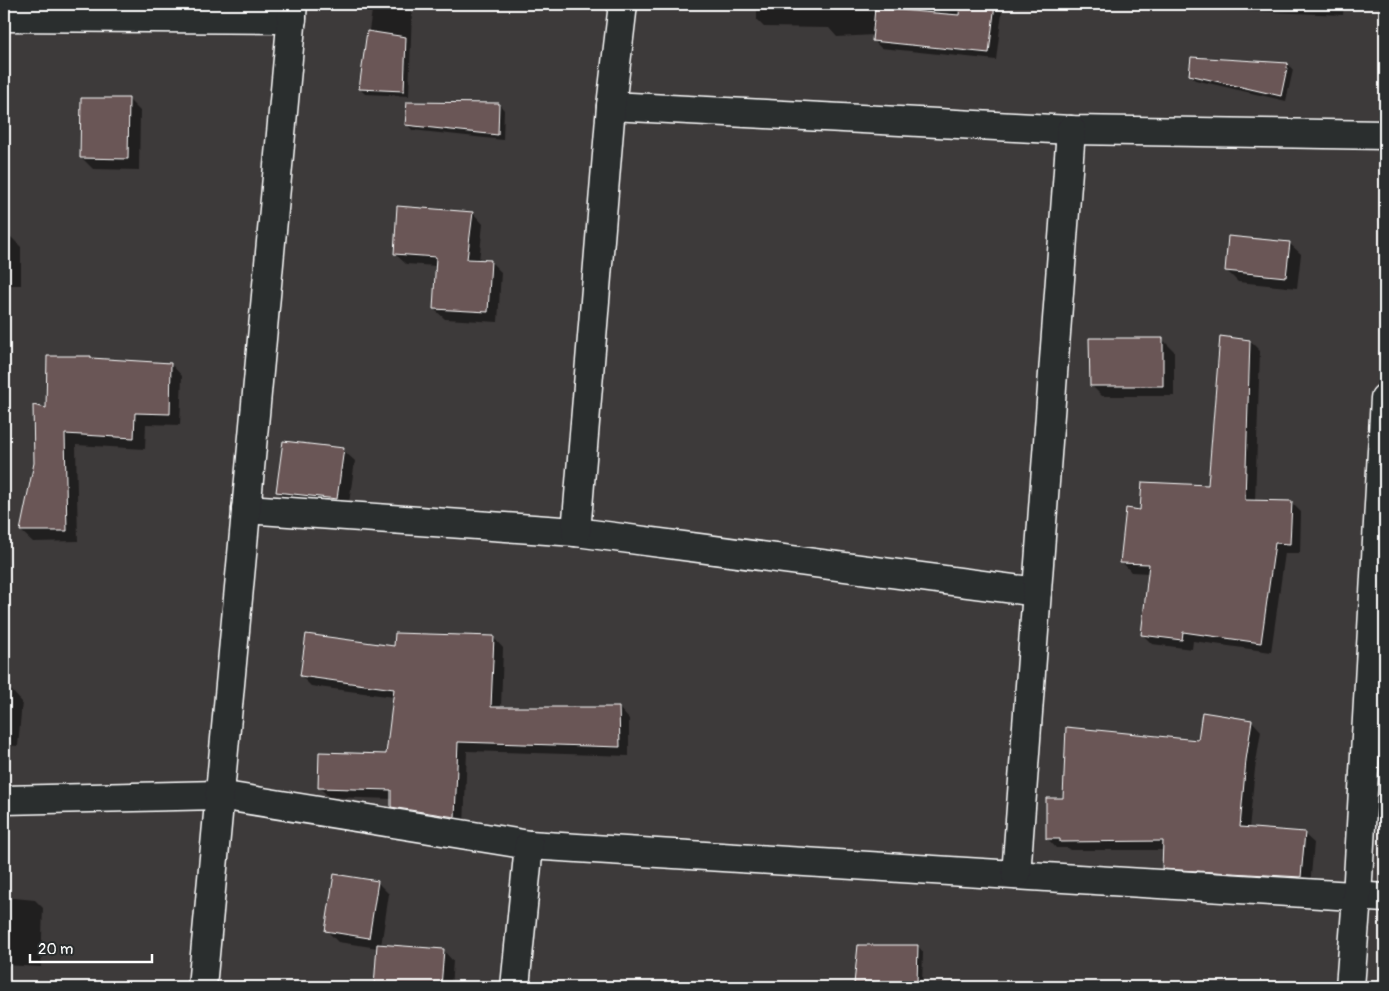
<svg xmlns="http://www.w3.org/2000/svg" width="1389" height="991" viewBox="0 0 1389 991" font-family="Pangolin,sans-serif">
  <style>
    .shadow { fill: #0007 }
    .building { fill: #6a5757; stroke: #fff }
    .lines { fill: none; stroke-linecap: round; stroke-linejoin: round }
    .street-casing { stroke: #fff; stroke-width: 31 }
    .street { stroke: #2a2d2e; stroke-width: 28 }
  </style>
  <rect width="100%" height="100%" fill="#3d3a3a"/>
  <filter id="ink" filterUnits="userSpaceOnUse"><feTurbulence type="fractalNoise" baseFrequency=".02" numOctaves="2"/><feDisplacementMap in="SourceGraphic" scale="10" xChannelSelector="R" yChannelSelector="G"/><feConvolveMatrix kernelMatrix="1 2 1 2 8 2 1 2 1" color-interpolation-filters="sRGB"/></filter>
  <g filter="url(#ink)">
    <g class="shadow">
      <polygon points="373,4 406,4 412,9 409,96 365,94 360,89"/>
      <polygon points="757,4 1000,4 1000,10 1002,12 996,60 881,48 874,41 874,35 837,37 829,28 764,27 757,20"/>
      <polygon points="1215,4 1344,4 1343,15 1221,10"/>
      <polygon points="1192,58 1288,64 1293,70 1286,101 1195,80 1190,75"/>
      <polygon points="128,99 140,111 139,170 93,169 82,158"/>
      <polygon points="499,104 504,110 503,140 412,130 407,124"/>
      <polygon points="473,213 483,224 479,261 490,261 501,272 498,322 445,319 434,309 436,266 406,264 395,254"/>
      <polygon points="4,236 10,236 21,247 21,285 4,285"/>
      <polygon points="1289,243 1301,254 1297,288 1238,282 1227,271"/>
      <polygon points="1163,340 1174,351 1174,396 1102,396 1091,385"/>
      <polygon points="1250,341 1260,351 1255,501 1291,502 1301,512 1300,553 1285,553 1271,652 1193,641 1192,649 1152,644 1142,634 1149,573 1131,572 1122,562 1141,511 1210,486"/>
      <polygon points="91,357 93,360 171,364 182,376 180,425 146,424 145,449 76,445 78,541 33,542 21,531 48,409"/>
      <polygon points="343,450 355,461 348,510 289,503 277,491"/>
      <polygon points="493,637 503,648 501,708 619,708 629,719 629,756 467,751 464,827 403,817 392,806 393,799 329,797 319,787 387,756 394,697 311,686 301,676 395,647"/>
      <polygon points="4,690 11,690 22,702 18,746 4,745"/>
      <polygon points="1252,721 1261,731 1255,769 1249,829 1304,834 1314,843 1310,886 1173,877 1164,868 1164,850 1071,850 1068,848 1056,848 1047,838 1064,799 1199,741"/>
      <polygon points="377,882 389,894 381,946 443,950 453,961 451,987 375,987 378,948 338,942 327,931"/>
      <polygon points="4,897 35,900 43,908 41,967 4,965"/>
      <polygon points="859,946 918,946 923,952 922,987 855,987"/>
    </g>
    <g class="building">
      <polygon points="960,4 995,4 989,53 872,41 875,8 959,15"/>
      <polygon points="367,31 406,37 404,91 359,89"/>
      <polygon points="1191,57 1288,63 1281,96 1189,75"/>
      <polygon points="81,98 129,98 128,159 80,158"/>
      <polygon points="407,102 499,103 498,135 405,125"/>
      <polygon points="397,206 473,212 467,259 491,260 488,312 433,309 436,257 394,254"/>
      <polygon points="1228,236 1290,242 1286,277 1225,271"/>
      <polygon points="1220,336 1250,340 1245,500 1292,501 1290,544 1275,543 1261,643 1183,632 1182,640 1141,635 1149,564 1120,563 1126,508 1140,510 1142,482 1208,485"/>
      <polygon points="1089,338 1163,338 1163,386 1090,386"/>
      <polygon points="47,356 91,356 91,358 171,363 170,414 135,413 134,438 65,434 67,531 20,531 34,463 33,405 46,408"/>
      <polygon points="283,441 344,448 337,499 276,492"/>
      <polygon points="395,633 494,636 491,707 619,707 620,747 458,742 455,817 391,807 391,790 318,788 319,752 386,754 394,689 300,676 306,634 394,646"/>
      <polygon points="1202,712 1252,720 1246,760 1240,827 1305,832 1301,877 1162,869 1163,841 1060,842 1060,839 1046,839 1046,798 1063,798 1066,727 1198,740"/>
      <polygon points="334,874 378,881 369,938 325,931"/>
      <polygon points="377,944 444,949 441,987 374,987"/>
      <polygon points="858,945 918,945 917,984 854,984"/>
    </g>
    <g class="lines">
      <g class="street-casing">
        <g id="street">
          <polyline points="4,17 292,19"/>
          <polyline points="611,106 1071,130 1385,135"/>
          <polyline points="246,509 576,532 1037,592"/>
          <polyline points="576,532 611,106 623,4"/>
          <polyline points="4,800 219,795 529,845 1385,898"/>
          <polyline points="1016,875 1071,130"/>
          <polyline points="202,987 293,4"/>
          <polyline points="515,987 529,845"/>
          <polyline points="1350,987 1357,897 1385,398"/>
        </g>
      </g>
      <use href="#street" class="street"/>
    </g>
  </g>
  <rect width="1389" height="991" fill="none" stroke="#2a2d2e" stroke-width="20"/>
  <rect x="10" y="10" width="1369" height="971" fill="none" stroke="#fff" stroke-width="2" filter="url(#ink)"/>
  <path d="M30 954v8h122v-8" fill="none" stroke="#ffffff" stroke-width="2.5"/>
  <text x="38" y="954" font-size="15" fill="#ffffff" stroke="#2a2d2e" stroke-width="4" paint-order="stroke">20 m</text>
</svg>
